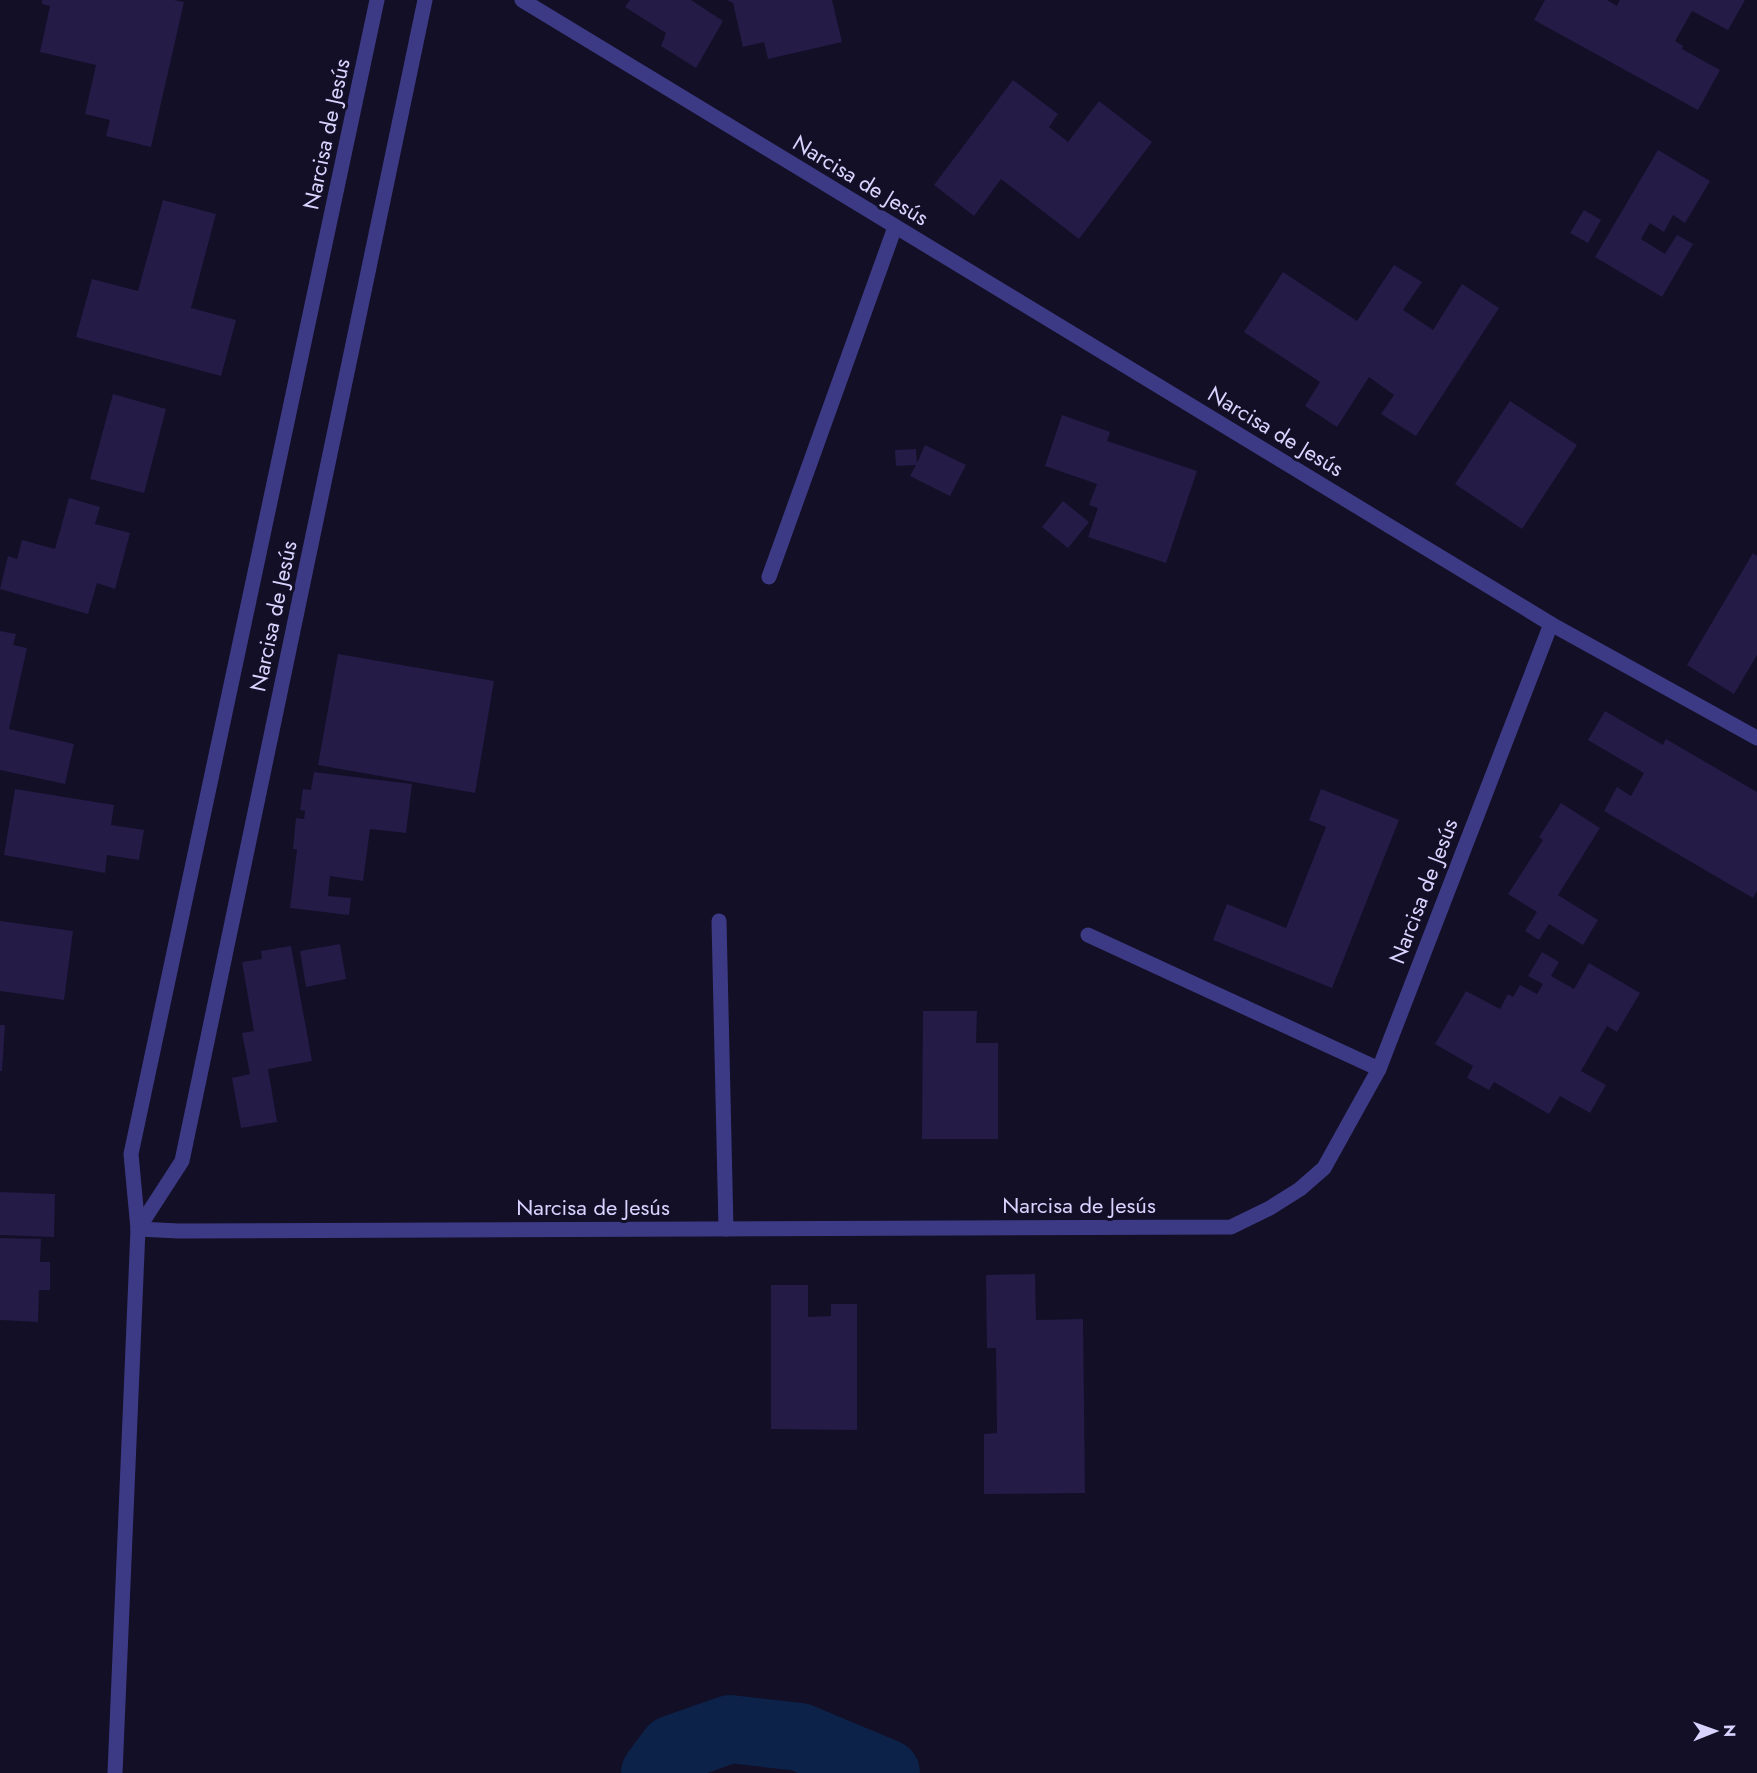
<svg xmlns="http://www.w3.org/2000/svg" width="1757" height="1773" viewBox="0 0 1757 1773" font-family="Jost,sans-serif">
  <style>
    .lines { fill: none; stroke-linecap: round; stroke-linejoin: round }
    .river { stroke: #0c2248; stroke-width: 68 }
    .building { fill: #241b47 }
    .minor { stroke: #3d3a85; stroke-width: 15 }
    .labels { text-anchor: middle; stroke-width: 6; stroke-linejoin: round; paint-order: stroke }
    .street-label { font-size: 22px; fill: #d9d4ff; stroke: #130f26 }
  </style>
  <rect width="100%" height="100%" fill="#130f26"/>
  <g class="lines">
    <polyline class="river" points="655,1773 673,1749 730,1729 800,1737 886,1773"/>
  </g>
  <g class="building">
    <polygon points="42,0 174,0 184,2 151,147 106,136 110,120 85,114 96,65 40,52 50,6 42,4"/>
    <polygon points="630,0 691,0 723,21 696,68 661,46 666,33 625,7"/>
    <polygon points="727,0 832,0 842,42 768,59 764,42 743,47 733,3"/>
    <polygon points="1545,0 1607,0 1617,6 1620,0 1745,0 1728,30 1692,11 1675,41 1683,46 1682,49 1720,70 1698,110 1534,20"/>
    <polygon points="1013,80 1058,114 1049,127 1068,142 1099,101 1152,142 1079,239 1001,179 974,216 934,185"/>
    <polygon points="1658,150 1710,181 1685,223 1673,215 1664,232 1650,223 1641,239 1665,254 1677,235 1693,244 1662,297 1595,257"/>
    <polygon points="163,200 216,214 191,308 236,320 221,376 76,337 92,279 138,291"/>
    <polygon points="1584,210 1601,220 1588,243 1570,233"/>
    <polygon points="1394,265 1422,282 1403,310 1433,330 1462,284 1499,308 1416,436 1381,414 1394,395 1369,377 1337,427 1305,406 1320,382 1244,332 1283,272 1357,321"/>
    <polygon points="113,394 166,409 144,493 90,479"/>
    <polygon points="1510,401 1577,445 1522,529 1455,484"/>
    <polygon points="1062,415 1110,432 1107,441 1197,471 1166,563 1088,537 1098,508 1089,505 1097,484 1045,466"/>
    <polygon points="925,445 966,465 950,496 910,476 916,465 896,466 895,450 916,449 917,463"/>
    <polygon points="69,498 100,507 95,524 130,533 115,589 97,583 88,614 0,589 8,556 17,559 22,540 55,549"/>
    <polygon points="1063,501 1089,522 1068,548 1042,527"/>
    <polygon points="1753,553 1757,556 1757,655 1734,694 1687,665"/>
    <polygon points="0,631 16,634 13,645 27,648 9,729 74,744 65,784 0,770"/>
    <polygon points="338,654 494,681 475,793 318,765"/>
    <polygon points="1605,711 1663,745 1666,739 1757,792 1757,891 1753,898 1604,811 1617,787 1631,796 1644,773 1588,740"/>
    <polygon points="314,772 412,784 406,833 370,829 363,881 330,876 328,896 351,898 349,915 290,908 297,849 293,849 296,818 304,819 305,811 300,810 303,789 311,790"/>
    <polygon points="15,789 114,805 111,825 144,830 139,860 107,855 105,873 4,855"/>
    <polygon points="1321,789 1399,820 1332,988 1213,940 1227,904 1286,928 1326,827 1309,820"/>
    <polygon points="1561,803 1600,828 1558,895 1598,920 1583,945 1549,924 1539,940 1525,931 1537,912 1508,894 1543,840 1539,837"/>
    <polygon points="0,921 73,931 64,1000 0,991"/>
    <polygon points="340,944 346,979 306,987 300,951"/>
    <polygon points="291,946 312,1061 268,1069 277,1122 241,1128 232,1078 250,1074 242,1033 254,1031 242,962 262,959 261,951"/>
    <polygon points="1542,952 1559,962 1551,976 1574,989 1589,963 1640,993 1617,1032 1607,1026 1581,1071 1606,1085 1590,1113 1560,1096 1549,1114 1494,1082 1489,1090 1467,1078 1473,1066 1435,1044 1466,991 1500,1009 1508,994 1513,997 1520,985 1537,994 1543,984 1528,976"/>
    <polygon points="923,1011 977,1011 976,1043 998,1043 998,1139 922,1139"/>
    <polygon points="0,1025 5,1025 2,1071 0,1071"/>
    <polygon points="0,1192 55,1194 54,1237 0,1235"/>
    <polygon points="0,1238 41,1239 40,1262 50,1262 50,1290 39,1290 38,1322 0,1320"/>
    <polygon points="1035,1274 1036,1320 1083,1319 1085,1493 984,1494 984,1434 997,1433 996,1348 987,1348 986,1275"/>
    <polygon points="771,1285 808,1285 808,1317 831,1316 831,1304 857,1304 857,1430 771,1429"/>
  </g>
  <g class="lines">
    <g class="minor">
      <polyline points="522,0 1551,624 1757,738"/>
      <polyline points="769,577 895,227"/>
      <polyline points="719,921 726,1229"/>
      <polyline points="1088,935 1379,1069"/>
      <polyline points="138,1229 179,1231 1231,1227 1270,1208 1300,1189 1324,1168 1379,1069 1551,624"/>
      <polyline points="138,1229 182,1161 425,0"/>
      <polyline points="115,1773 138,1229 131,1154 377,0"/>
    </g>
  </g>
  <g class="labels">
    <g class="street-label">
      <text transform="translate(326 134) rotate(-78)" y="8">Narcisa de Jesús</text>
      <text transform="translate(861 180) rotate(31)" y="8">Narcisa de Jesús</text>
      <text transform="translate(1276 431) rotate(31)" y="8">Narcisa de Jesús</text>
      <text transform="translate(273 616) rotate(-78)" y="8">Narcisa de Jesús</text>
      <text transform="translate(1423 891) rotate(-69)" y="8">Narcisa de Jesús</text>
      <text x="1079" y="1213">Narcisa de Jesús</text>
      <text x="593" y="1215">Narcisa de Jesús</text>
    </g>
  </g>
  <g transform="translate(1715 1731) rotate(89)" stroke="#130f26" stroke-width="4.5" paint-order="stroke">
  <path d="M0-4.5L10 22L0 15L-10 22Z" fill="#d9d4ff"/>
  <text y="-9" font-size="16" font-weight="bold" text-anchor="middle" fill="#d9d4ff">N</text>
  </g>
</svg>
